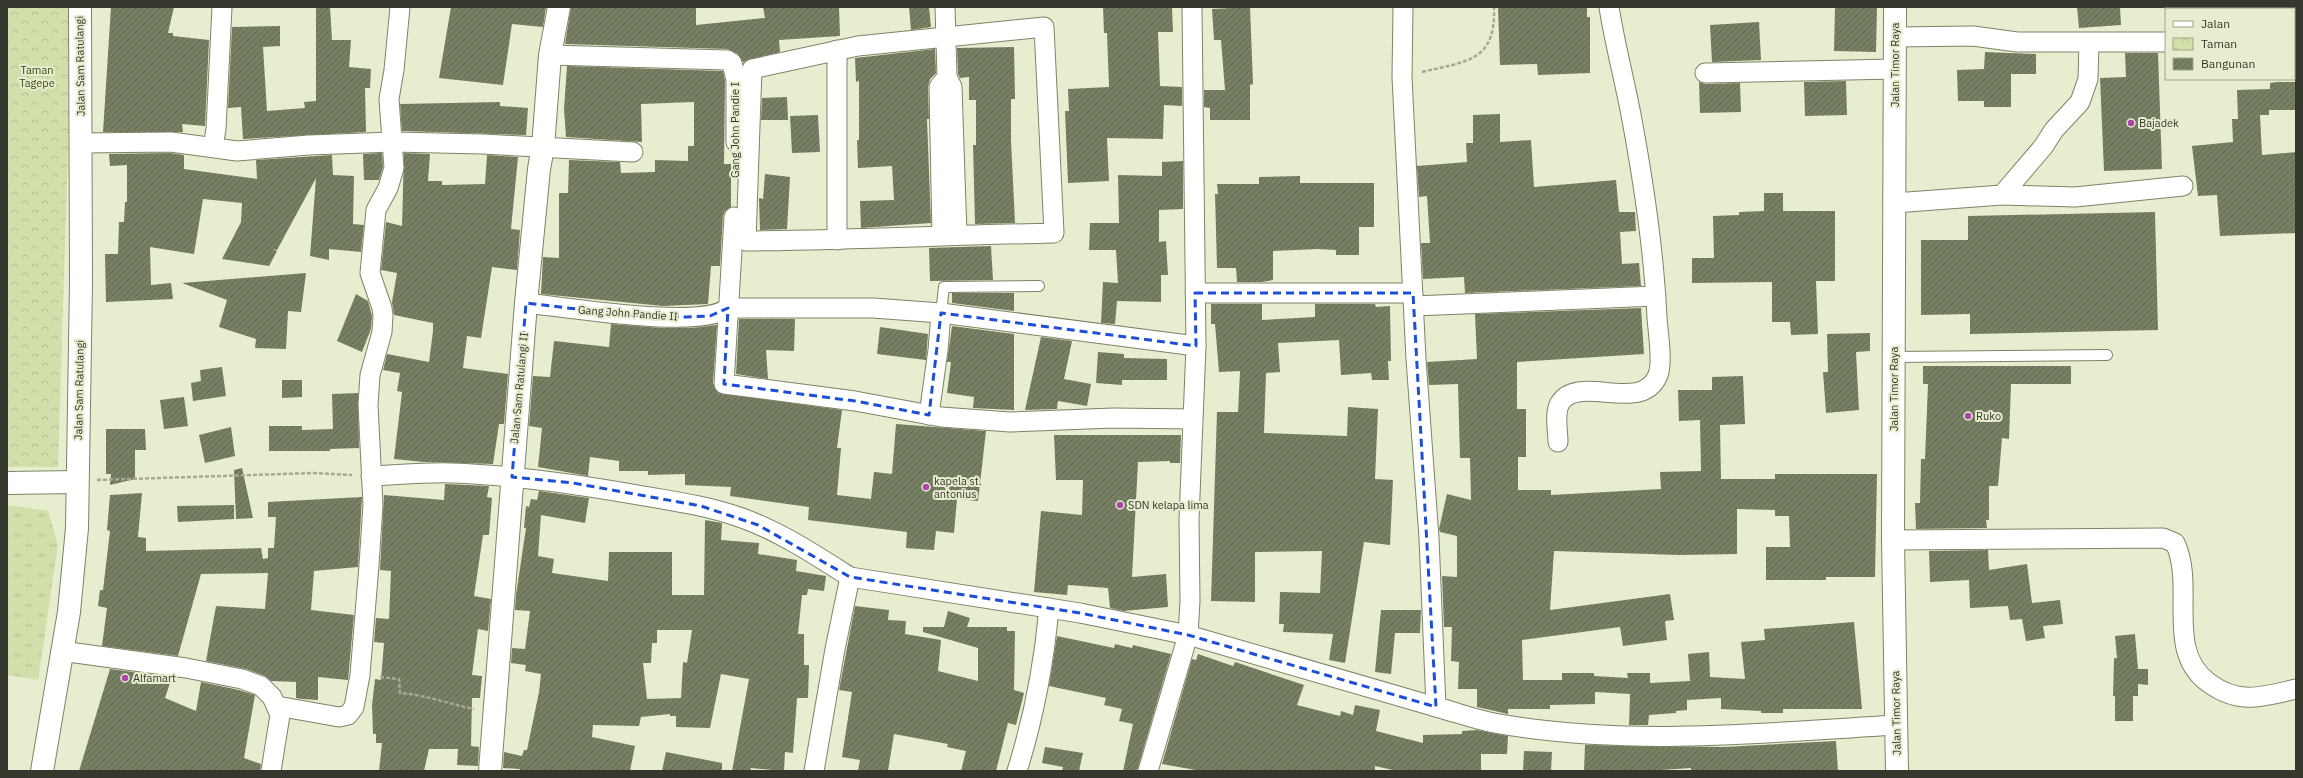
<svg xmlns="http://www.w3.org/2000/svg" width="2303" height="778" viewBox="0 0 2303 778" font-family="'IBM Plex Sans',sans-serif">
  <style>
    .grass { fill: url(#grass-tufts) }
    .park { fill: url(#park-crowns) }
    .building { fill: url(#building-hatch); fill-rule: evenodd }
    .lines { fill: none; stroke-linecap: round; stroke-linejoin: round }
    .service-casing { stroke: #7c8467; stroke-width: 12 }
    .minor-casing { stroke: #7c8467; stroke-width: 21 }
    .tertiary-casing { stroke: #7c8467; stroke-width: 24 }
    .secondary-casing { stroke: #7c8467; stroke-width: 24 }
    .trunk-casing { stroke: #7c8467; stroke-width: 24 }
    .path { stroke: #a4aa92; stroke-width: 2.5; stroke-dasharray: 4 2; stroke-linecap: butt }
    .service { stroke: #fff; stroke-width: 10 }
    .minor { stroke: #fff; stroke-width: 19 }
    .tertiary { stroke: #fff; stroke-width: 22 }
    .secondary { stroke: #fff; stroke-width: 22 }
    .trunk { stroke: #fff; stroke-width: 22 }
    .marked { fill: none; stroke: #1d4ed8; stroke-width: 3; stroke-dasharray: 8 5; stroke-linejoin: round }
    .poi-dot { fill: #ad44a7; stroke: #e6eecf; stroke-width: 1.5 }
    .labels { text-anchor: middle; stroke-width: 4; stroke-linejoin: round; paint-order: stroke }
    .street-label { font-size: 11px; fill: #35382c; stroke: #e6eecf }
    .park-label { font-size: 11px; fill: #39440f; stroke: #e6eecf }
    .poi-label { font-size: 11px; fill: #35382c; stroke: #e6eecf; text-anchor: start }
  </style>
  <defs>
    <pattern id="grass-tufts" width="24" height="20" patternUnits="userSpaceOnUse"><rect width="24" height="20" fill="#d1dfab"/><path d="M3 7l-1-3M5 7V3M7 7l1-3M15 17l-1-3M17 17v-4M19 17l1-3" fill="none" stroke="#b4c093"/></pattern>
    <pattern id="park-crowns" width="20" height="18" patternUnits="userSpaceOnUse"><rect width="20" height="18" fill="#d1dfab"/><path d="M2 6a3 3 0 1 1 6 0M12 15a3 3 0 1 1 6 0" fill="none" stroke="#b4c093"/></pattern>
    <pattern id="building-hatch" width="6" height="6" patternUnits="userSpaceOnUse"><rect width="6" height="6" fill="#788064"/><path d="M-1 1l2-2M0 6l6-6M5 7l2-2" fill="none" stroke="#636a53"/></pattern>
  </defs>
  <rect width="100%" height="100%" fill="#e6eecf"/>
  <polygon class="grass" points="7,505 48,511 58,545 38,680 7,675"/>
  <polygon class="park" points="7,7 68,7 68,149 58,467 7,467"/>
  <g class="building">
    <polygon points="111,7 174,7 168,33 173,33 173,36 209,40 205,126 182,124 183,132 103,132"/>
    <polygon points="316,7 330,7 332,40 351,40 349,67 371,69 370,88 365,88 366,132 243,139 241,107 228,108 232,27 280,26 280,46 263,47 267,111 305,108 304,102 316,101"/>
    <polygon points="451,7 546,7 543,27 512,24 503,85 439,78"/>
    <polygon points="571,7 696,7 696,25 765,18 763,7 839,7 840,36 779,40 780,52 743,62 738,54 727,49 565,44"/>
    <polygon points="909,7 929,7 931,27 911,30"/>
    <polygon points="1103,7 1172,7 1173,32 1158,32 1160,86 1182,87 1182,106 1164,105 1163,139 1107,138 1109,181 1068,183 1065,111 1069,111 1068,89 1109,87 1107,33 1104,33"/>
    <polygon points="1250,7 1253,84 1250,85 1250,120 1210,120 1210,108 1204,107 1204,90 1225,90 1221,40 1214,40 1212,9"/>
    <polygon points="1498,7 1587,7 1587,17 1590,17 1590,73 1538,75 1537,64 1500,65"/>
    <polygon points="1835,7 1877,7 1876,52 1834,51"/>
    <polygon points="2077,7 2120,7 2121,25 2079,28"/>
    <polygon points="1759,22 1761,60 1712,62 1710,25"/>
    <polygon points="1014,47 1015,99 1011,99 1011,141 1015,223 975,224 973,145 976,145 976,100 969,100 969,77 960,78 958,74 957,48"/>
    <polygon points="935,49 936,73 930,79 928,87 929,119 927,119 931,223 861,228 860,201 894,200 892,166 858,168 857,140 859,140 859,81 856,82 855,58"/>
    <polygon points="1985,52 2036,54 2036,74 2011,74 2011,107 1984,107 1984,101 1958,101 1957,70 1984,69"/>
    <polygon points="2125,53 2158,53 2162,169 2104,171 2100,78 2126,77"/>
    <polygon points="567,66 723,71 725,81 724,164 731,164 731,207 725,211 723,216 720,266 711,266 708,304 663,306 541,294 543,257 559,258 559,193 568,193 569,160 620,162 621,173 655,172 655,160 688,161 688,146 694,146 694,102 641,104 642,142 566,137 564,109"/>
    <polygon points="1846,81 1847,115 1805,116 1804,82"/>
    <polygon points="1699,82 1705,84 1740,83 1741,112 1700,113"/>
    <polygon points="2277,82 2296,82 2296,110 2269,110 2269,115 2260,115 2262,155 2296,152 2296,233 2220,236 2217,195 2198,196 2192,146 2233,142 2232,119 2238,119 2237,90 2270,89 2270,83"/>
    <polygon points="787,97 788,120 761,120 762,98"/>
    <polygon points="500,102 500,106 528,108 526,135 402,131 400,104"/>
    <polygon points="1500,114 1500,142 1531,140 1534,187 1616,180 1619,212 1635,212 1636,231 1620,232 1622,264 1639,263 1641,286 1465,293 1464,277 1423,279 1421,243 1430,243 1427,196 1419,197 1417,166 1467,162 1466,143 1473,143 1473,115"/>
    <polygon points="818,115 820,152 792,153 790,116"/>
    <polygon points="170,153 184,155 184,169 257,179 256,160 332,155 333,175 354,176 353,224 364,225 361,252 329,249 329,260 310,256 316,178 277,250 272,249 277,251 269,266 222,259 241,222 242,203 203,199 194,254 150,247 151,285 171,283 173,299 106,302 105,254 118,254 119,222 124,222 125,202 127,202 127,165 110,166 109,154"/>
    <polygon points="382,153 383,167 379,180 364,180 363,154"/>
    <polygon points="404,153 430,154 428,181 442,181 442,185 485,184 487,155 518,157 511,229 520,230 517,270 492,267 481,338 467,336 463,368 508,374 504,424 499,424 493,464 424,462 394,459 402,392 397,391 400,373 383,370 387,354 429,362 433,331 433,323 394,315 392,302 397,273 381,270 386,222 402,226"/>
    <polygon points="1183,161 1183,209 1159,210 1159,242 1166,241 1168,275 1161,275 1161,302 1117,301 1115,324 1101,323 1103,282 1118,283 1116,250 1089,250 1090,223 1119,223 1118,175 1162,176 1162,162"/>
    <polygon points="765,174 790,177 787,229 760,230 759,198 763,199"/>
    <polygon points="1300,176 1300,183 1374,183 1374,227 1359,227 1359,255 1336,255 1336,250 1318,249 1273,251 1273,280 1262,282 1237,282 1236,268 1217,268 1215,194 1218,194 1217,184 1259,184 1259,177"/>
    <polygon points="1764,193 1783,193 1783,211 1835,211 1835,281 1816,281 1818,334 1791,335 1790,322 1772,322 1772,282 1692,283 1692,258 1714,258 1713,216 1739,215 1739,212 1764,211"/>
    <polygon points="2155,212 2158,330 1970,334 1970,314 1921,315 1921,240 1968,240 1968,216"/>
    <polygon points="991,246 993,280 930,281 929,248"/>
    <polygon points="306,273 301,312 288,311 286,349 255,348 256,339 219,327 227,300 182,283"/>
    <polygon points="952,293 1014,293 1014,311 952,303"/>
    <polygon points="356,294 368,301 372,316 371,329 362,352 337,341"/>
    <polygon points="1211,304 1262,304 1262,320 1315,317 1315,304 1375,304 1376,307 1390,306 1391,361 1388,361 1389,380 1372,380 1371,373 1341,375 1339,340 1278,343 1280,372 1266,373 1264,433 1347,436 1348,407 1378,409 1375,479 1393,480 1390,545 1364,542 1345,663 1329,660 1333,634 1283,632 1284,624 1279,624 1280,592 1320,593 1322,551 1255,552 1255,602 1211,601 1217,412 1238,412 1240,371 1219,372 1215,324 1211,324"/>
    <polygon points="1641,308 1644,354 1517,362 1517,409 1526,409 1526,457 1518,457 1518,490 1551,490 1551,495 1661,489 1660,472 1701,471 1700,420 1679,421 1678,390 1712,390 1712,377 1743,376 1745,424 1720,425 1721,479 1775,479 1775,474 1877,474 1875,577 1826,577 1826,580 1766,580 1766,547 1790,547 1789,516 1775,516 1775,510 1737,509 1737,554 1679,555 1554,551 1550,610 1670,594 1674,620 1665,621 1667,640 1623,646 1620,627 1522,640 1523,680 1562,680 1562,673 1594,673 1594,676 1628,678 1627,673 1650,673 1650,683 1690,681 1688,654 1709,652 1710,677 1745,679 1741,642 1765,640 1764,629 1854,622 1862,709 1783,709 1783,713 1761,713 1761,711 1721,709 1721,698 1687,700 1687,710 1676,711 1676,713 1649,715 1648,725 1629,725 1630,694 1595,692 1595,704 1550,705 1550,709 1508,709 1508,714 1477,707 1477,689 1458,689 1459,662 1451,661 1452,627 1444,627 1442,576 1457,577 1457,536 1440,532 1439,529 1447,494 1471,500 1470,458 1460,458 1458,384 1429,385 1427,362 1477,359 1475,314"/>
    <polygon points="739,319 795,319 794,351 766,350 768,379 736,374"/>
    <polygon points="611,324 662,328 692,328 717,325 713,383 718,393 842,410 837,448 841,448 837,495 871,499 874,472 892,474 896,424 986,431 978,501 957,499 954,533 936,531 934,550 906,548 907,532 808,520 809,507 730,496 731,487 685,485 685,474 648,475 648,471 619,471 619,461 590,457 588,476 538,467 542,428 529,426 533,376 550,377 554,341 609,347"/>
    <polygon points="952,326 1014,334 1014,410 973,408 974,397 947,393 951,362 947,362"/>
    <polygon points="880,327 928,334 926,360 877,354"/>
    <polygon points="1870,333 1870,351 1856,352 1859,410 1826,413 1823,372 1828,372 1827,334"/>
    <polygon points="1041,337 1072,341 1064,379 1091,384 1087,406 1058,401 1057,409 1025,410"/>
    <polygon points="1098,352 1124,354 1124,358 1167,359 1167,380 1122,380 1122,385 1096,383"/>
    <polygon points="1923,366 2071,366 2071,384 2011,384 2009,439 2002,438 1998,486 1989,486 1989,520 1986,520 1987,528 1916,529 1915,503 1920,503 1921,459 1925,459 1928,384 1923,384"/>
    <polygon points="222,367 226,396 193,401 191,383 201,381 200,370"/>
    <polygon points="282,380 302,380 302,397 282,398"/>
    <polygon points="358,393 359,448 330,449 330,451 269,451 269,426 302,426 302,430 333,429 332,394"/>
    <polygon points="184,397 188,426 164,429 160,400"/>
    <polygon points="231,427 235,456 205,463 199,435"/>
    <polygon points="106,429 145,429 146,450 135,450 135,479 110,485 111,474 106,474"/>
    <polygon points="1054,435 1181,435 1180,463 1170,463 1170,461 1138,462 1132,577 1166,574 1168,607 1123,611 1110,608 1108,588 1068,585 1067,595 1034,592 1041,511 1082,515 1083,480 1056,480"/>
    <polygon points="242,468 253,518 236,519 234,470"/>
    <polygon points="445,484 489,486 487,497 492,498 489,535 483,535 474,596 491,599 488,631 478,629 472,675 482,676 480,698 472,698 471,746 479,747 478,766 457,765 458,749 429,749 424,771 379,771 382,743 376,743 376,734 373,734 372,705 375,679 381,680 384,643 374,642 376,618 389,619 391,571 380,570 384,495 444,500"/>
    <path d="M539,491l50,7 -4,25 -44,-8 -3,41 16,3 -2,14 56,8 1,-29h63v43h32l1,-75 17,3 -1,17 38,3 -1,11 39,6 -1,11 30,5 -2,15 -16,-2 -1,6h-5l-4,39h6v31h5l-1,33h-11l-4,55 -8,-1 -1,19 -33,-3 -1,3h-18l17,-92 -28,-5 -11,54 -34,-1v-11h-6v-2l-29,3 -2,9 -46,-1 -1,12 43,9 -5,25h-111l1,-2 -17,-1 1,-16 18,4 2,-6h3l12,-58 2,-18 -16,-3 1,-6 -15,-2 1,-15 13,1 5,-38 -15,-1 1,-15 10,-67h-2l2,-22 3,1 2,-8 6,1zM657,630h35l-5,33 -4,-1 -2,36 -34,1 -4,-36h8l1,-20h5z"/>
    <polygon points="142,493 138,537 146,538 146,551 261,548 263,559 268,558 268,548 274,548 276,517 268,517 268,502 362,497 358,567 314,571 311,610 354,615 348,680 318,677 318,700 302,699 296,698 296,682 271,681 265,676 246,669 206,661 216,606 265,609 268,573 201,574 178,656 102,646 107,608 98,606 100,590 103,590 110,531 107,530 110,495"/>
    <polygon points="234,505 234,519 178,522 177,506"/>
    <polygon points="1988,550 1989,570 2027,564 2032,603 2060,600 2063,624 2043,626 2045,638 2026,641 2022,619 2010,620 2008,606 1970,608 1969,580 1930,582 1929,551"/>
    <polygon points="855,606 889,610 888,620 906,621 905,634 941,640 938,671 978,681 978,648 923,632 923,627 944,627 948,611 970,618 967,627 1007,627 1007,631 1015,631 1014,690 1024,693 1016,725 1008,723 996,771 961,771 966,751 947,747 948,744 894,734 888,771 858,771 860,760 842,757 852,692 839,690"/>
    <polygon points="1381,610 1421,610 1420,633 1395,633 1391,674 1375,672"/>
    <polygon points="2135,634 2138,669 2148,669 2148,685 2138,684 2138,696 2133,696 2133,721 2115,721 2115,696 2113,696 2114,658 2117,658 2115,636"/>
    <polygon points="1057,636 1114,648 1115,644 1132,648 1133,645 1171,654 1137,771 1123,771 1133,724 1119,721 1122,709 1104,705 1106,698 1049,686"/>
    <polygon points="1198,654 1233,666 1235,662 1304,685 1297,705 1340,716 1341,711 1353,715 1355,705 1380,710 1376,731 1423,743 1423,735 1462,734 1462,731 1477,730 1508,736 1507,754 1481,754 1481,771 1397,771 1375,766 1375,771 1201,771 1162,764 1192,659 1196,660"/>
    <polygon points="110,669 172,677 165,698 196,711 201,682 239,690 255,695 244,758 261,764 260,771 79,771"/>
    <polygon points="1836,741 1838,771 1691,771 1691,768 1646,771 1584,771 1585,745 1724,747"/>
    <polygon points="1045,747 1083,753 1079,771 1062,771 1063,767 1042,763"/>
    <polygon points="1524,751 1552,752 1551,771 1523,771"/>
    <polygon points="666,752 722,763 722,771 662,771"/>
  </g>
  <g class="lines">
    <g class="service-casing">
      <g id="service">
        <polyline points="941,313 944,287 1039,286"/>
        <polyline points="1894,357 2107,355"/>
      </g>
    </g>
    <g class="minor-casing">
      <g id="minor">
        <polyline points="945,7 947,77 952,87 957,235"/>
        <path d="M1403,7l-1,70 14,282 13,179 7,169c19,5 38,12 58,16 133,24 268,10 402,2"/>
        <path d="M1044,27l10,206c-103,2 -205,7 -308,8l6,-172 106,-23z"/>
        <polyline points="1895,37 1973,36 2017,42 2166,42"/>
        <polyline points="2294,41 2296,41"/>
        <polyline points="550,55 727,60 732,63 736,80 736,142"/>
        <polyline points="1705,73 1895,69"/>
        <polyline points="81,143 171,142 237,151 309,145 393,142 482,144 633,152"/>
        <polyline points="213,147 216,129 222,7"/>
        <polyline points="2002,195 2075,197 2183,186"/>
        <polyline points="1894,203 2002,195 2043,147 2054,130 2080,102 2088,79 2089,43"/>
        <polyline points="734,217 724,384 855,401 941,417 1010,422 1114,418 1192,419"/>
        <polyline points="942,235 939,87 947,77"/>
        <polyline points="837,240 837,50"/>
        <polyline points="1195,293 1413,293"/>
        <path d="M526,303c39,4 175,27 202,5"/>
        <polyline points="1414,306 1656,296"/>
        <polyline points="728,308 873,308 941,313 1196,346"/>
        <polyline points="929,415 938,350 941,313"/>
        <path d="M1558,442c0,-11 -4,-29 2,-39 18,-30 82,12 98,-28 5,-13 0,-43 -1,-57 -3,-67 -13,-133 -25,-198 -7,-38 -17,-75 -23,-113"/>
        <path d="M371,476c27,-1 54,-4 81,-3 63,2 124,11 186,22 33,6 66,10 98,21 40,13 78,38 114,61l230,36 108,22 248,72"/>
        <path d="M1893,540l270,-2 12,5c21,44 -11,108 34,140 30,22 53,14 87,6"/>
        <polyline points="61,651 186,668 242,679 261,686 272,697 280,715 271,771"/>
        <polyline points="277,706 339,717 348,715 354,707 360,675 369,565 373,505 368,405 370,375 382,332 383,316 382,308 370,273 376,210 388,188 394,168 389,99 394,70 400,7"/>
        <polyline points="814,771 835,649 850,577"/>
        <path d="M1017,771c17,-54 27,-107 32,-163"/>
        <polyline points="1148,771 1188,635 1190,601 1189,520 1196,346 1192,7"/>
      </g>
    </g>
    <g class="tertiary-casing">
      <polyline id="tertiary" points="490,771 526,303 539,169 543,147 550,55 559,7"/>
    </g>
    <g class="secondary-casing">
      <g id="secondary">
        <polyline points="7,483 76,482"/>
        <polyline points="42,771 69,612 77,528 81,282 80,7"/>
      </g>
    </g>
    <g class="trunk-casing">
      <polyline id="trunk" points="1895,7 1893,540 1897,771"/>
    </g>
    <g class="path">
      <path d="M1422,72c45,-11 74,-10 72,-65"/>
      <polyline points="97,480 314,473 352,475"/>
      <path d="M380,677l19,2 1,14c26,2 49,11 74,16"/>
    </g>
    <use href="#service" class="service"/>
    <use href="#minor" class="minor"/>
    <use href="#tertiary" class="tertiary"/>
    <use href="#secondary" class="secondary"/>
    <use href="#trunk" class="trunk"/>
  </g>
  <path class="marked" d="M1195,293h218l23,414 -248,-72 -108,-22 -230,-36 -92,-52 -57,-19 -128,-23 -61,-6 14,-174 101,12 60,2 23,-1 18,-8 -4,76 131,17 74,14 12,-102 255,33z"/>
  <g class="poi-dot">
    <circle cx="2131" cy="123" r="4"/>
    <circle cx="1968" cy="416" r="4"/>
    <circle cx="926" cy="487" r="4"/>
    <circle cx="1120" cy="505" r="4"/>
    <circle cx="125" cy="678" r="4"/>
  </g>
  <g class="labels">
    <g class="street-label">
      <text transform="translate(1895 65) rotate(-90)" y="4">Jalan Timor Raya</text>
      <text transform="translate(80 66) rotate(-91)" y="4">Jalan Sam Ratulangi</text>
      <text transform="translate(735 130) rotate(-90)" y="4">Gang John Pandie I</text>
      <text transform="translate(628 313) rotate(4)" y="4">Gang John Pandie II</text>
      <text transform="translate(519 388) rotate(-85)" y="4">Jalan Sam Ratulangi II</text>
      <text transform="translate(1894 389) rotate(-90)" y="4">Jalan Timor Raya</text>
      <text transform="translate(79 390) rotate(-89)" y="4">Jalan Sam Ratulangi</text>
      <text transform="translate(1896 713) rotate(-91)" y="4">Jalan Timor Raya</text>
    </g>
    <g class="park-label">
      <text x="37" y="74">Taman<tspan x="37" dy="13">Tagepe</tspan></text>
    </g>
    <g class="poi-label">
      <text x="2139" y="127">Bajadek</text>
      <text x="1976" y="420">Ruko</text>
      <text x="934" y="485">kapela st.<tspan x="934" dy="13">antonius</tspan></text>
      <text x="1128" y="509">SDN kelapa lima</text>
      <text x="133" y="682">Alfamart</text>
    </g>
  </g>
  <rect width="2303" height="778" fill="none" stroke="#35382c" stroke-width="16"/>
  <rect x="2165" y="8" width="130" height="72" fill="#e6eecf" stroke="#9fa58e"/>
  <rect x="2173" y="21" width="20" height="6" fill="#ffffff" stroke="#9fa58e"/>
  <text x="2201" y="28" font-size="12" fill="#35382c">Jalan</text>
  <rect x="2173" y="38" width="20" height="12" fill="url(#park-crowns)" stroke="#9fa58e"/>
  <text x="2201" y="48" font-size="12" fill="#35382c">Taman</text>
  <rect x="2173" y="58" width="20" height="12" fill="url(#building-hatch)" stroke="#9fa58e"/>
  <text x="2201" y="68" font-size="12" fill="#35382c">Bangunan</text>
</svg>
